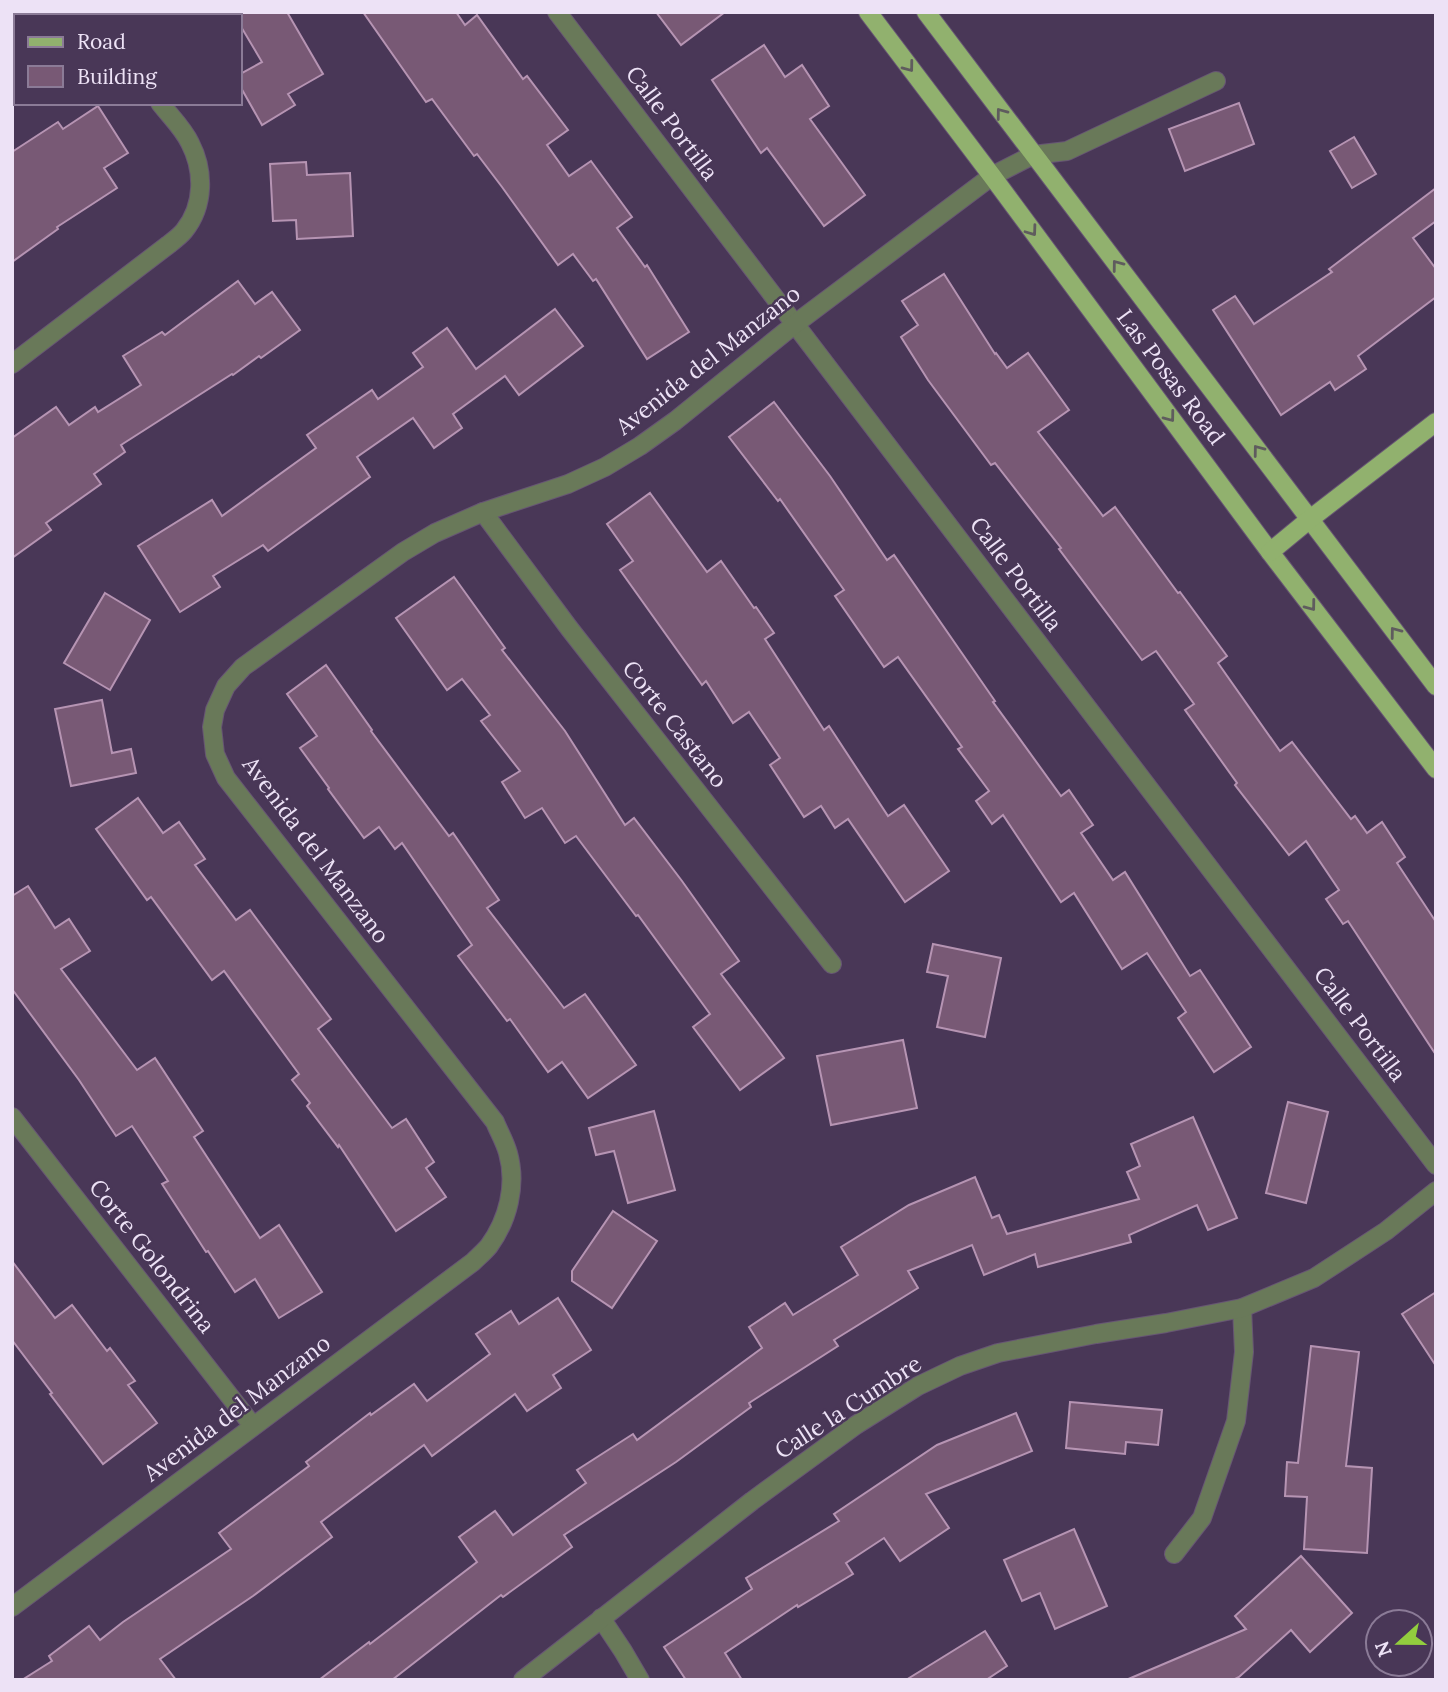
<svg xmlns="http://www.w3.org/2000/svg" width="1448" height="1692" viewBox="0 0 1448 1692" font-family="Lora,serif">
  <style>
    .building { fill: #785975; stroke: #b694b3; stroke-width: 2 }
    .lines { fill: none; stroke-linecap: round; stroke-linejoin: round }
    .minor-casing { stroke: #675674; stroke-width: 20 }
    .major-casing { stroke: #675674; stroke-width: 20 }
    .minor { stroke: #697959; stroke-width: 18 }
    .major { stroke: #91b16e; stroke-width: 18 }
    .oneway { stroke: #5f5c5e }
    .labels { text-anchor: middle; stroke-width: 5; stroke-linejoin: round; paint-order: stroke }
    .street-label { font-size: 23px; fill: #ede2f6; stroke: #493757 }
  </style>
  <rect width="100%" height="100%" fill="#493757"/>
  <g class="building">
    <polygon points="232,12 287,12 323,74 288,94 295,105 262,125 240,86 240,74 262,62 240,25 240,16 234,16"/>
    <polygon points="363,12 456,12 465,25 477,15 523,79 527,76 568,130 547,145 569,176 591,161 632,217 617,228 645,267 647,265 689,332 647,359 596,279 593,281 573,254 558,265 502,187 477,154 474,156 432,99 426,102"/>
    <polygon points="656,12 725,12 681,45"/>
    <polygon points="764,45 785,77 802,65 829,106 810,119 865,195 824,226 767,148 761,153 712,80"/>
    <polygon points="1239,103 1254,144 1185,171 1169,129"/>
    <polygon points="98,106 128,153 104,168 117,188 57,227 58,229 12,262 12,152 58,122 63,129"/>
    <polygon points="1354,137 1376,174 1352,188 1330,151"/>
    <polygon points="306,162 307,175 350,173 353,236 297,239 296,220 273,221 270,164"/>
    <polygon points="1436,188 1436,221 1413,238 1436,269 1436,297 1358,356 1366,369 1335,390 1330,382 1281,415 1213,310 1235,296 1254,324 1332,272 1329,269"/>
    <polygon points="944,274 995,354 996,353 1007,368 1028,353 1069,410 1038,432 1103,516 1115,507 1178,593 1180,592 1227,656 1218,663 1280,751 1292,742 1351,819 1355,816 1367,833 1382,822 1405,857 1397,863 1436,922 1436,1055 1348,921 1343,924 1326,899 1339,890 1306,841 1289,855 1235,785 1237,783 1185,710 1194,704 1156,651 1142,660 1059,549 1061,548 995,463 991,465 928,380 901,337 918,325 902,301"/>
    <polygon points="238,281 255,304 272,292 300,330 261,358 259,356 233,375 232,374 121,445 125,452 94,474 101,484 46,523 51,530 12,558 12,438 56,407 69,425 95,407 98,412 141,385 123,356 162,332 165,335"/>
    <polygon points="555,309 583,346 519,395 505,376 453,414 462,428 434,448 413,418 357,457 370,477 268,551 263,545 213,576 220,587 180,612 138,546 212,500 222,516 316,448 307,435 372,390 378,399 423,367 413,353 447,328 476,369"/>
    <polygon points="774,402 830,476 887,560 894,555 995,701 993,702 1061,796 1069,790 1093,825 1081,833 1113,880 1125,872 1190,976 1200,970 1251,1047 1214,1072 1178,1018 1186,1012 1147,953 1122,969 1074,893 1061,902 1003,815 992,824 976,801 989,791 958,749 962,747 898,657 884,667 835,596 844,590 780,499 778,501 729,437"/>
    <polygon points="650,493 707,572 721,561 754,608 756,607 774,633 765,639 824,730 829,726 888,816 904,805 949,871 905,902 848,819 835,828 821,806 804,817 770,765 780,758 749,712 733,723 706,681 702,685 620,570 633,561 607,524"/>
    <polygon points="454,577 505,648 502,650 565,731 625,825 634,818 682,881 739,961 721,974 784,1058 740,1090 693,1027 710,1014 638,915 636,916 576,836 565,843 542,808 525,818 502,782 520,771 481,721 490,715 462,679 447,690 396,618"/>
    <polygon points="105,593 150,620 110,690 64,663"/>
    <polygon points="326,665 372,730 371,731 449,836 453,833 499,900 487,908 564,1008 585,994 636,1065 588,1098 562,1062 548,1072 510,1019 507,1021 458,956 472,945 402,843 395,849 379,827 364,838 328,789 329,788 300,748 317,736 287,694"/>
    <polygon points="102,700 112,753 131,749 136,773 71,786 55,709"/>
    <polygon points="138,798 163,833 179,822 205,859 195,865 236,920 250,910 331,1019 318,1029 392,1128 406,1119 434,1162 426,1168 446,1197 396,1231 339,1145 338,1147 307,1106 310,1103 292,1080 299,1074 224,971 212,980 151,897 147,900 96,829"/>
    <polygon points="28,886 55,928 69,919 90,951 61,969 137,1070 155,1058 203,1131 194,1137 260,1238 279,1225 322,1292 279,1318 255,1279 235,1292 208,1251 206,1252 162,1184 168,1181 132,1126 116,1136 79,1080 12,989 12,896"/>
    <polygon points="933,944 1001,958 985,1037 937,1027 948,976 927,972"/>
    <polygon points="903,1040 917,1108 831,1125 817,1056"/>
    <polygon points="1288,1102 1328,1112 1306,1203 1266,1193"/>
    <polygon points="654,1111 675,1190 628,1203 614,1151 596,1155 589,1128"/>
    <polygon points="1193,1117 1237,1218 1208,1230 1197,1205 1129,1235 1131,1242 1038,1267 1035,1254 984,1275 972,1245 908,1271 918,1288 834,1340 838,1346 749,1403 751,1407 676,1462 564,1535 572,1547 503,1597 501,1595 392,1680 319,1680 369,1642 370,1644 477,1562 459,1537 495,1511 513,1535 586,1483 577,1470 633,1434 637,1440 762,1348 749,1327 785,1303 793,1315 858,1275 841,1247 909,1205 975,1177 992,1218 999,1215 1007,1234 1139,1199 1127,1172 1140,1166 1131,1144"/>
    <polygon points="613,1211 657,1241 612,1308 572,1281 572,1271"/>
    <polygon points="12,1261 55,1318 72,1305 107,1351 110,1348 135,1381 128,1385 157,1423 103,1464 50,1394 52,1393 12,1340"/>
    <polygon points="1436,1292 1436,1366 1402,1314"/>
    <polygon points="558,1298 591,1350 553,1375 561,1388 527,1411 515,1394 432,1456 424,1445 321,1522 332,1537 253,1596 160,1659 176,1680 22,1680 52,1661 49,1656 89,1626 100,1640 123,1622 231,1549 219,1533 309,1466 306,1462 370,1413 371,1415 414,1384 427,1401 490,1354 476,1334 511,1311 519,1324"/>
    <polygon points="1311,1346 1359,1352 1346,1466 1372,1468 1367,1553 1304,1549 1307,1497 1285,1496 1287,1462 1298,1463"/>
    <polygon points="1070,1402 1162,1410 1158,1445 1126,1442 1125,1454 1066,1448"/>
    <polygon points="1016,1413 1032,1451 926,1494 949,1528 900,1561 884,1538 846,1563 853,1574 798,1607 797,1605 725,1653 742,1680 686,1680 664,1647 752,1589 746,1578 839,1521 834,1514 937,1445"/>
    <polygon points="1074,1529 1107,1606 1055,1629 1040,1593 1022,1601 1004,1560"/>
    <polygon points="1301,1556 1352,1613 1310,1652 1291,1630 1239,1677 1233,1680 1126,1680 1246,1629 1235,1616"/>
    <polygon points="985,1631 1007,1666 986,1680 906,1680"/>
  </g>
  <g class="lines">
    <g class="minor-casing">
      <g id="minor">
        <polyline points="88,12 91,16"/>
        <polyline points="557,12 1436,1165"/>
        <path d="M12,364l156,-119c5,-4 12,-9 16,-14 21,-26 20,-61 6,-88 -7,-15 -20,-27 -30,-40"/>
        <polyline points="483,512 569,628 832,964"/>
        <polyline points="12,1117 253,1426"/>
        <polyline points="1174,1554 1202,1518 1236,1421 1244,1352 1242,1308"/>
        <path d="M12,1607l461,-345c5,-5 11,-10 16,-16 19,-26 28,-61 19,-93 -3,-11 -9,-21 -13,-31l-269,-344 -11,-24 -3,-27 3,-17 11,-24 17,-19 160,-115 32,-19 48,-21 85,-28 37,-17 35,-21 35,-25 120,-97 197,-148 41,-21 34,-4 149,-70"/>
        <polyline points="601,1618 623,1651 640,1680"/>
        <polyline points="523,1680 752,1501 856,1425 918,1386 960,1366 998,1353 1096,1334 1166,1323 1242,1308 1314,1278 1386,1231 1436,1191"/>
      </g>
    </g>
    <g class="major-casing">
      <g id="major">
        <polyline points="868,12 992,176 1270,552 1436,769"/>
        <polyline points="926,12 1436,686"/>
        <polyline points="1270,552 1310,519 1436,422"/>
      </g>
    </g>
    <use href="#minor" class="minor"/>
    <use href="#major" class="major"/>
  </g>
  <defs><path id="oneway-chevron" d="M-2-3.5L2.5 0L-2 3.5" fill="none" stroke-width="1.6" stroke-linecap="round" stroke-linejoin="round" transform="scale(1.75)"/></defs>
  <g class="oneway">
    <use href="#oneway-chevron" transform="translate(909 67) rotate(53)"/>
    <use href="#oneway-chevron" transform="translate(1001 113) rotate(-127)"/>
    <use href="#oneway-chevron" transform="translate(1032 231) rotate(54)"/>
    <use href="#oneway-chevron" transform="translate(1117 265) rotate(-127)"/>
    <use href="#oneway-chevron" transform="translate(1170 417) rotate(53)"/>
    <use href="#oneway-chevron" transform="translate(1258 450) rotate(-127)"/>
    <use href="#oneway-chevron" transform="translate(1311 606) rotate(53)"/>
    <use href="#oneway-chevron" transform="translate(1395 632) rotate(-127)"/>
  </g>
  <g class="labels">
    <g class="street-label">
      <text transform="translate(672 123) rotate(53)" y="8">Calle Portilla</text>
      <text transform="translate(708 360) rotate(-38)" y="8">Avenida del Manzano</text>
      <text transform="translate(1171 377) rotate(53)" y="8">Las Posas Road</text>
      <text transform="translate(1016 574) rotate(53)" y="8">Calle Portilla</text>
      <text transform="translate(675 724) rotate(52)" y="8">Corte Castano</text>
      <text transform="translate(316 850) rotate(53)" y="8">Avenida del Manzano</text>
      <text transform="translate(1360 1024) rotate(53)" y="8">Calle Portilla</text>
      <text transform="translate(152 1256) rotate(52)" y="8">Corte Golondrina</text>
      <text transform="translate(848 1407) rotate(-33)" y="8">Calle la Cumbre</text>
      <text transform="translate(237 1408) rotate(-37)" y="8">Avenida del Manzano</text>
    </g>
  </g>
  <rect width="1448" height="1692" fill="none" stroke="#ede2f6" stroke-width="28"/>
  <rect x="14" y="14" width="228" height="91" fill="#493757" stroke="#8b7b97" stroke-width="2"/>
  <rect x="28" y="37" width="35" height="10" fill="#91b16e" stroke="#8b7b97" stroke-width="2"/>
  <text x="77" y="49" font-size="21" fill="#ede2f6">Road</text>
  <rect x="28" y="66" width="35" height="21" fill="#785975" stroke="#8b7b97" stroke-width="2"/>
  <text x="77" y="84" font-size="21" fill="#ede2f6">Building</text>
  <g transform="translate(1399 1643) rotate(249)"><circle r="33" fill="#493757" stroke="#8b7b97" stroke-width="2"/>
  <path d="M0-5L12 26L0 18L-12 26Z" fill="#92cd3e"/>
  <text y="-10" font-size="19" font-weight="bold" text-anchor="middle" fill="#ede2f6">N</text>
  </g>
</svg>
